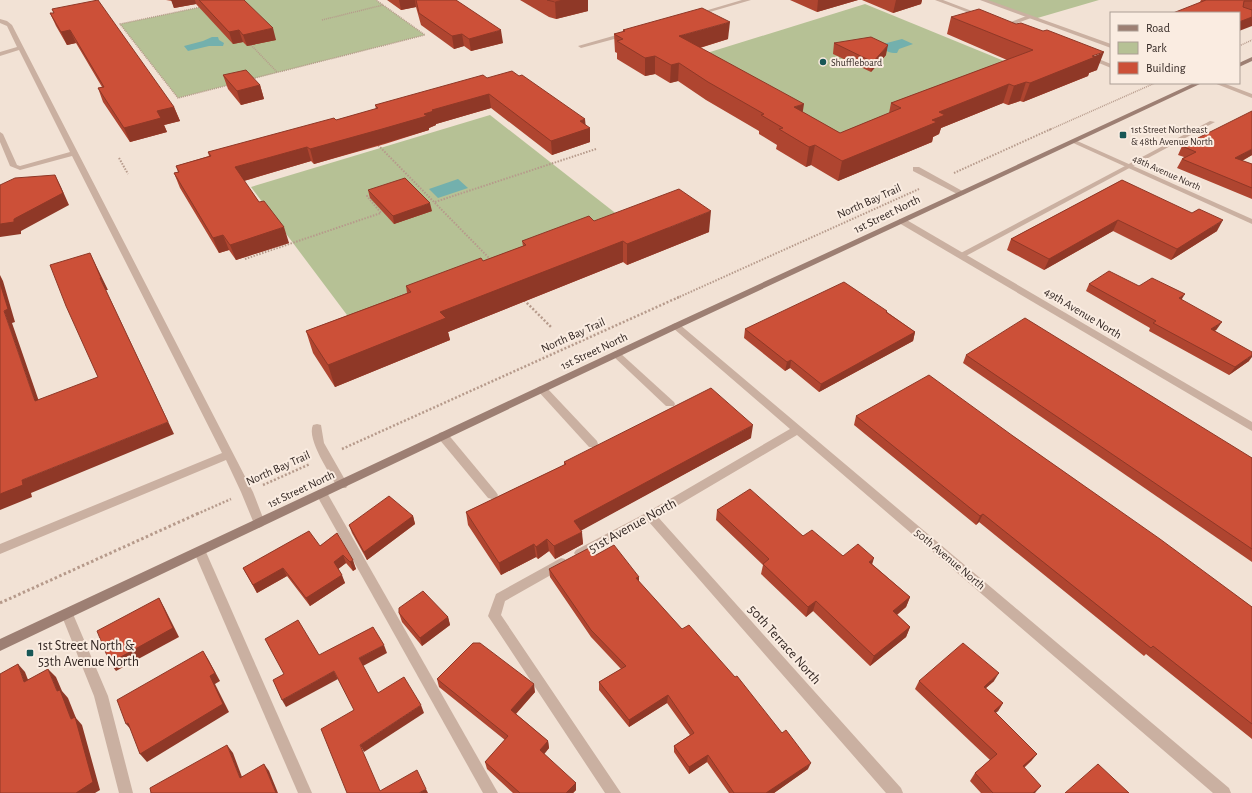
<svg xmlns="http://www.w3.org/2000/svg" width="1252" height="793" viewBox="0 0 1252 793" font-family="'Alegreya Sans',sans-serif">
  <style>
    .green { fill: #b6c195 }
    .water { fill: #73b0ad }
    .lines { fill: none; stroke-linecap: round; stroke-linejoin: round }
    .path-far3 { stroke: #b69a8b; stroke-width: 1.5; stroke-dasharray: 1 1; stroke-linecap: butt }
    .path-far2 { stroke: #b69a8b; stroke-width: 2; stroke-dasharray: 1.5 1.5; stroke-linecap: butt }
    .path-far1 { stroke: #b69a8b; stroke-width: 2.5; stroke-dasharray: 2 2; stroke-linecap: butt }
    .path { stroke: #b69a8b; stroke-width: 3; stroke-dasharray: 2.5 2.5; stroke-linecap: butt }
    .lane { fill: #cab0a1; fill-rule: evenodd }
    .street { fill: #cab0a1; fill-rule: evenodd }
    .secondary { fill: #9d7f73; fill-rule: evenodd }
    .wall { fill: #af4530 }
    .shaded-wall { fill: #8f3827 }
    .building { fill: #cc5038; stroke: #8f3827 }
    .poi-dot { fill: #185756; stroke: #faece1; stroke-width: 1.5 }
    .labels { text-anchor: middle; stroke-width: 4; stroke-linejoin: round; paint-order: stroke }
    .far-poi-label { font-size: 10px; fill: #342824; stroke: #faece1; text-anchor: start }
    .far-street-label { font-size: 10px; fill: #342824; stroke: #faece1 }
    .street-label { font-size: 12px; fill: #342824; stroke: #faece1 }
    .near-street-label { font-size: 14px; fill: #342824; stroke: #faece1 }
    .near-poi-label { font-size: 14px; fill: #342824; stroke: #faece1; text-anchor: start }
  </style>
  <rect width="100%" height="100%" fill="#f2e2d5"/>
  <g class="green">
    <polygon points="234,0 376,0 425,35 178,98 120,24"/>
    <polygon points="983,0 1099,0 1034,19"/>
    <polygon points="865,4 1014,65 837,134 694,57"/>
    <polygon points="490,115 623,219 353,323 251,187"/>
  </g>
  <g class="water">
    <polygon points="212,37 218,37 219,40 224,43 223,46 209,46 188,51 184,46 203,41"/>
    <path d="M902,39l11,5 -14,5 -2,4c-8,0 -12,-1 -14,-9z"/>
    <polygon points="458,179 468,188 438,198 429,189"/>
  </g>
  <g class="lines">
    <g class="path-far3">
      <polyline points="201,7 120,24 178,98 229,85"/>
      <polyline points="322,20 383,5"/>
      <polyline points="251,45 277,72"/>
      <polyline points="1239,46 1252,40"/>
      <polyline points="251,79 425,35 376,0"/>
      <polyline points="1049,130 1155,83"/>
    </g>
    <g class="path-far2">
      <polyline points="376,143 491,260"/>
      <polyline points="119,158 128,174"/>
      <polyline points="954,173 1051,129"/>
      <polyline points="435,202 596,149"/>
      <polyline points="245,259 381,213 367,196 371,195"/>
      <polyline points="677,298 919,189"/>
    </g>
    <g class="path-far1">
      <polyline points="524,300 551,327"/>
      <polyline points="342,449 679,297"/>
      <polyline points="263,485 310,464"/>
      <polyline points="197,514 231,499"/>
    </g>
    <polyline class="path" points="0,603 199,513"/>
    <g class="lane">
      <polygon points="742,0 751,0 696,16 691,15"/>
      <polygon points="935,0 943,0 985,16 980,17"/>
      <polygon points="1029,15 1031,16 1031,18 1006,27 1003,25"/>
      <polygon points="0,19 7,21 12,25 253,492 265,523 263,526 259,528 255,526 241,492 226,460 0,554 0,544 222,453 72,156 20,170 10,166 0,142 0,132 3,134 17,165 20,166 70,152 19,50 0,56 0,52 17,47 7,26 0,23"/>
      <polygon points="627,32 630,34 629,35 581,48 578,46"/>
      <polygon points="1087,56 1091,56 1111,64 1111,68 1087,58"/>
      <polygon points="1210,121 1215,122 964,257 961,257 957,255"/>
      <polygon points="913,167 919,167 966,193 962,195 959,195 913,171"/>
      <polygon points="616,351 619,352 674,402 675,404 674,406 666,406 613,356 611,354"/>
      <polygon points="542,386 546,387 597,441 598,444 597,447 589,447 538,391 537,389 538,387"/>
      <path d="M317,424l4,1 3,18 24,42 -2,3h-8c-7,-13 -32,-49 -25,-63z"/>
      <polygon points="443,432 447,433 496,492 498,495 496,498 492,499 488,498 439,439 438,436 439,433"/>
      <polygon points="322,490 326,491 498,793 483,793 316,494 318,491"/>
      <polygon points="200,547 204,549 206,552 312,793 298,793 194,552 196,549"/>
      <polygon points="67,609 71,610 73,614 108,696 133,793 119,793 94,696 61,614 63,610"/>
    </g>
    <g class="street">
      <polygon points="980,0 988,0 1111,44 1111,48"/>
      <polygon points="1214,83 1223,83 1252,94 1252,98"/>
      <polygon points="1071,140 1075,140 1252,219 1252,224 1071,142"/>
      <polygon points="899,219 905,219 1252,422 1252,431 899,223"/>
      <polygon points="676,323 679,324 1229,788 1231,793 1213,793 797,435 658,517 901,788 903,793 886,793 649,522 584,556 580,558 576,556 574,553 576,550 646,513 790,429 673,328 671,326 673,324"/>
      <polygon points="561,558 565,559 567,563 565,567 505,601 501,615 621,793 605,793 488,616 496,594"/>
    </g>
    <g class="secondary">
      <polygon points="1252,57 1252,61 1239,67 1239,63"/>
      <polygon points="1194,83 1202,83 679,328 0,651 0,639 673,324"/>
    </g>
  </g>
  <g class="wall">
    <polygon points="166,0 244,0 276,40 247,46 243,42 233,44 196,4 174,8 172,1"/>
    <polygon points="387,0 456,0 503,43 471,51 464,46 454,49 421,25 416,7 401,10"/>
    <polygon points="520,0 588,0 588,11 556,19 549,17"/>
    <polygon points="790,0 858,0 817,12"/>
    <polygon points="862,0 922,0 921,4 893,13"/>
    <polygon points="1201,0 1252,0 1252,26 1200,2"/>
    <polygon points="52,9 174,107 180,121 164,125 167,132 130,142 103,102 98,88 102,87 76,43 67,45 56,26 50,13 54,13"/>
    <polygon points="951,17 1097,70 1089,73 1088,76 1023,102 1020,101 1008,105 1003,103 941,128 939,134 933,137 932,142 838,181 811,165 806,167 776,149 777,145 759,134 759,131 706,100 678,81 670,83 655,74 645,76 617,59 617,53 615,52 614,34 623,32 623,30 728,39 700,48 802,112 840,133 889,113 891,103 1007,60 947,34"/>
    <polygon points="834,43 886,55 871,72 833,54"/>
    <polygon points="223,75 260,85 264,99 241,105 228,89"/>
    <polygon points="487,78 585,125 590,142 552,155 491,108 436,124 436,125 429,128 429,130 385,144 314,164 311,161 244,181 259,202 289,243 236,260 229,250 219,253 180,188 174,173 178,172 176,166 209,156 208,152 336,120 376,109 375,105"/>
    <polygon points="1182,146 1252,155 1242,161 1252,164 1252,199 1177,168 1182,159 1184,157 1178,155"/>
    <polygon points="1122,180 1217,231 1171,260 1113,231 1044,270 1007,250 1011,239"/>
    <polygon points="368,190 432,211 394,224 370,198"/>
    <polygon points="594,221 709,232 627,265 623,262 448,332 450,340 335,387 313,353 306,331 407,293 406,286 483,261 523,246 522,241"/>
    <polygon points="1089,284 1139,286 1182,300 1217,329 1215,331 1249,361 1229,375 1149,331 1150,328 1086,291"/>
    <polygon points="887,312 915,332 913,341 819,392 790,368 785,371 744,338 745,329"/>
    <polygon points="966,355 1252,458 1252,562 963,363"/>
    <polygon points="856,416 1013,436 1252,607 1252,739 1146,654 1144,656 979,522 976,525 854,425"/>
    <polygon points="751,438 581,530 583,544 555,559 549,551 538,559 536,557 501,575 468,525 466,512 564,465 564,462"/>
    <polygon points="717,510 803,536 843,556 872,564 910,597 906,607 897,615 910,627 906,637 870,666 813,611 806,617 761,574 763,565 716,520"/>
    <polygon points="413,516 415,524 367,560 352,533 349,525"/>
    <polygon points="337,533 356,569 353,571 346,563 338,569 345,583 310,606 287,576 257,593 243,568 320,546"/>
    <polygon points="549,569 639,582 808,769 774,793 729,793 707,762 689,774 674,752 674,746 690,735 667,703 629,727 599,690 599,682 621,669 591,637 550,577"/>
    <polygon points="399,613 448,617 450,625 422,646 402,622"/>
    <polygon points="437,679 535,692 516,714 548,741 549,748 544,754 576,790 573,793 513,793 487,769 485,762 505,740 439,687"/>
    <polygon points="919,681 994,681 986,688 1003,703 998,711 995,713 1037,754 1031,761 1024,768 1035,793 981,793 970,781 975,773 990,760 915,689"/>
  </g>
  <g class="shaded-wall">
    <polygon points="171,0 195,0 196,4 174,8"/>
    <polygon points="399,0 415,0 416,7 401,10"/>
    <polygon points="563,0 588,0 588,11 556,19 555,2"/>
    <polygon points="818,0 858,0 817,12"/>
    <polygon points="896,0 922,0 921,4 893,13"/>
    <polygon points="1252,17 1252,26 1239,31 1239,22"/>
    <polygon points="730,22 728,39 679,54 679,36"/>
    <polygon points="273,28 276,40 247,46 243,35"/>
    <polygon points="70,30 76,43 67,45 61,32"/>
    <polygon points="239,30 243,42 233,44 229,32"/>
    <polygon points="501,30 503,43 471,51 469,39"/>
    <polygon points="462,34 464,46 454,49 452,36"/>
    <polygon points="888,45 886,55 871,72 873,62"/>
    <polygon points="1104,52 1097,70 1089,73 1088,76 1023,102 1030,83"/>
    <polygon points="655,56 655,74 645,76 645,58"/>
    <polygon points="679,63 678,81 670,83 671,65"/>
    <polygon points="1026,82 1020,101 1008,105 1014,86"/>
    <polygon points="1009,84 1003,103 941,128 939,134 933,137 932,142 838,181 842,161 932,120 939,112"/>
    <polygon points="260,85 264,99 241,105 237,91"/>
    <polygon points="489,94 491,108 436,124 436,125 429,128 429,130 314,164 310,149 424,114 432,110"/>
    <polygon points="804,104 801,123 794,107"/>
    <polygon points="174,107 180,121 164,125 167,132 130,142 124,128 157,111"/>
    <polygon points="585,119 586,129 590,128 590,142 552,155 551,141 580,121"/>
    <polygon points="815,145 811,165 806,167 809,147"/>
    <polygon points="307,147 311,161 240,182 235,167"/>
    <polygon points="1252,149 1252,155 1231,167 1235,158"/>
    <polygon points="55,175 61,187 69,205 21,231 21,234 0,237 0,224 14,219"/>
    <polygon points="430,203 432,211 394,224 393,216"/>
    <polygon points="711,211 709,232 627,265 627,244"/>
    <polygon points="1118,220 1113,231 1044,270 1049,259"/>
    <polygon points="1223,220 1217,231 1171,260 1177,249"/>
    <polygon points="284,227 289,243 236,260 230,245"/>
    <polygon points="223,235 229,250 219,253 213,238"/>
    <polygon points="623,241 623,262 448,332 450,340 335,387 328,365 440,312"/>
    <polygon points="90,253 108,290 106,290 174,434 31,493 32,497 0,510 0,494 22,480 168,422 100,278"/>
    <polygon points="0,275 3,281 15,322 12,323 43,413 35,401 4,311 0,283"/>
    <polygon points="1185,294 1180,302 1179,298"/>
    <polygon points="1222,322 1217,329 1206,337 1211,329"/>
    <polygon points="915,332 913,341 819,392 821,384"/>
    <polygon points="1252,355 1252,357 1249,361 1229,375 1235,367"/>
    <polygon points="791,360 790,368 785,371 787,362"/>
    <polygon points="753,425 751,438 575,534 574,521"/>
    <polygon points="983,514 979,522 976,525 980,516"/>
    <polygon points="413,516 415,524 367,560 364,552"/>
    <polygon points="582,532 583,544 555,559 554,546"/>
    <polygon points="547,539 549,551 538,559 536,547"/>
    <polygon points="534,544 536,557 501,575 499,563"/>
    <polygon points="343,555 346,563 337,570 334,562"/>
    <polygon points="874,558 871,568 869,562"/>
    <polygon points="353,560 356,569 353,571 350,562"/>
    <polygon points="283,568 287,576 257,593 253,585"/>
    <polygon points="342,575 345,583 310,606 306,598"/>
    <polygon points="639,577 639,584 636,578"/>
    <polygon points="910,597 906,607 889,621 893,611"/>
    <polygon points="159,598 164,607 179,637 116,671 110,663"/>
    <polygon points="816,601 813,611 806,617 808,607"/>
    <polygon points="448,617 450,625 422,646 420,638"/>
    <polygon points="910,627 906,637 870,666 874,656"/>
    <polygon points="384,645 387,653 363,666 359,658"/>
    <polygon points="203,651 208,659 220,681 215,684 229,712 147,762 140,754 210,676"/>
    <polygon points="18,664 25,672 32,690 24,682"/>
    <polygon points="48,669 56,677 62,691 68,698 76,718 82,725 100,790 95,793 76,793 71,719 57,691"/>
    <polygon points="334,671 338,679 286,707 282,700"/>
    <polygon points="999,673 994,681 979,694 984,687"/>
    <polygon points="534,684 535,692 512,718 511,710"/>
    <polygon points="668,695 667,703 629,727 629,720"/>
    <polygon points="1003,703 998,711 989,719 994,711"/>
    <polygon points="421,705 424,713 364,752 360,745"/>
    <polygon points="128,723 133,732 126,724"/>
    <polygon points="548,741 549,748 541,758 540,750"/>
    <polygon points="227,745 233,753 245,785 240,778"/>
    <polygon points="1037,754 1031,761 1017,773 1023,766"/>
    <polygon points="708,755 707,762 689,774 689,767"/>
    <polygon points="811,763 808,769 774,793 766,793"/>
    <polygon points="264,764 269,771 278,793 276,793"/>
    <polygon points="576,783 576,790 573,793 566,793"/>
    <polygon points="1041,786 1035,793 1033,793"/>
    <polygon points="426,789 428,793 419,793"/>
  </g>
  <g class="building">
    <polygon points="98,0 174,107 157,111 161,118 124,128 98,88 104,87 70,30 61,32 50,13 54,13 52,9"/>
    <polygon points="199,0 244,0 273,28 243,35 239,30 229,32"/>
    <polygon points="416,0 456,0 501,30 469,39 462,34 452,36 419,13"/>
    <polygon points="547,0 563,0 555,2"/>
    <polygon points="1206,0 1252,0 1252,1 1244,1 1243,7 1252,10 1252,17 1239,22 1239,13 1173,13"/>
    <polygon points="702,8 730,22 679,36 804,104 794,107 840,133 901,108 891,103 1033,50 951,17 979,9 1016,24 1021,23 1043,31 1047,30 1104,52 1092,56 1095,57 1030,83 1026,82 1014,86 1009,84 939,112 945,115 932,120 937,122 842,161 815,145 809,147 779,129 783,128 761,115 764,114 708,82 679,63 671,65 655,56 645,58 617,41 623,39 614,34 625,31 623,30"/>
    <polygon points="871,37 888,45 873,62 834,43"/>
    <polygon points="246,70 260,85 237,91 223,75"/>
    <polygon points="512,71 519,76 522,75 585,119 580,121 590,128 551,141 489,94 432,110 434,111 424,114 427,116 382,129 310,149 307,147 235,167 259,202 264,201 284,227 230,245 223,235 213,238 174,173 179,172 176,166 211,156 208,152 334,118 336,120 378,108 375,105 483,75 487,78"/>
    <polygon points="1252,111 1252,149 1235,158 1252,164 1252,188 1182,159 1196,152 1182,146"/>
    <polygon points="55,175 63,193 14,219 14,222 0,224 0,185 15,178"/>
    <polygon points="405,178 430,203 393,216 368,190"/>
    <polygon points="1122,180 1192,213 1199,209 1223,220 1177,249 1118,220 1049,259 1011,239"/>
    <polygon points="679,189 711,211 627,244 623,241 440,312 446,318 328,365 306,331 411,292 406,286 481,258 483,261 526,245 522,241 589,216 594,221"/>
    <polygon points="90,253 101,278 100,278 168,422 22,480 23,485 0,494 0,283 8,309 4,311 35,401 98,377 66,306 50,265"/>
    <polygon points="1109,271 1139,286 1152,278 1185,294 1179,298 1222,322 1211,329 1252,352 1252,355 1235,367 1153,323 1156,321 1089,284"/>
    <polygon points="844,282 887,311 886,312 915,332 821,384 791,360 787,362 745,329"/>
    <polygon points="1025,318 1252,458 1252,549 966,355"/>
    <polygon points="929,375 1013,436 1160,539 1252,607 1252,724 1153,646 1151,648 983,514 980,516 856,416"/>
    <polygon points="711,388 753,425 574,521 582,532 554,546 547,539 536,547 534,544 499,563 466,512 566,464 564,462"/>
    <polygon points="750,489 803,536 812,530 843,556 858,544 874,558 869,562 910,597 893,611 910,627 874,656 816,601 808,607 763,564 769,559 717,510"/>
    <polygon points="389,496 413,516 364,552 349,525"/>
    <polygon points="309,531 320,546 337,533 353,560 350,562 343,555 334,562 342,575 306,598 283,568 253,585 243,568"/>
    <polygon points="614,545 639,577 636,578 682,629 689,625 735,677 737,676 782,733 786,730 811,763 766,793 734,793 708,755 689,767 674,746 694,733 668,695 629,720 599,682 626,666 591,630 549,569 591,547 596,555"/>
    <polygon points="423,591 448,617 420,638 399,613 399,608"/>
    <polygon points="159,598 173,628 110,663 97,631"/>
    <polygon points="298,620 319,655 373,627 384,645 359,658 378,693 404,677 421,705 360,745 380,791 417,770 426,789 419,793 347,793 321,729 354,710 334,671 282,700 273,680 284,674 265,639"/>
    <polygon points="473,643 480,643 534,684 511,710 548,741 540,750 576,783 566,793 520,793 485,762 508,736 437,679"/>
    <polygon points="963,643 999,673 984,687 1003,703 994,711 1037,754 1023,766 1041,786 1033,793 993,793 975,773 997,754 919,681"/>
    <polygon points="203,651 215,673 210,676 223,704 140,754 128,723 126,724 117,700"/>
    <polygon points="18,664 24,682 48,669 57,691 60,690 71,719 75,717 93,782 76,793 0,793 0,674"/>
    <polygon points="227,745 240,778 264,764 276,793 151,793 150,788"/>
    <polygon points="1098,764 1129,793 1065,793"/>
  </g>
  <g class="poi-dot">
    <circle cx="823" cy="62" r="4"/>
    <rect x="1119" y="131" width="8" height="8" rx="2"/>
    <rect x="26" y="649" width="8" height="8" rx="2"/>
  </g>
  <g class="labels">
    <g class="far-poi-label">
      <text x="831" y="66">Shuffleboard</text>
      <text x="1131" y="133">1st Street Northeast<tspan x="1131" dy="12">&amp; 48th Avenue North</tspan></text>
    </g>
    <g class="far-street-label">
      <text transform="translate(1167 172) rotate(24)" y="4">48th Avenue North</text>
    </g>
    <g class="street-label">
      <text transform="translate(869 201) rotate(-24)" y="4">North Bay Trail</text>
      <text transform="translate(887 214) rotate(-26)" y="4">1st Street North</text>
      <text transform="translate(1083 313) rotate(31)" y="4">49th Avenue North</text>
      <text transform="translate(573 335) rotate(-24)" y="4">North Bay Trail</text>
      <text transform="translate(594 351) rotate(-25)" y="4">1st Street North</text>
      <text transform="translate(278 468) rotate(-24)" y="4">North Bay Trail</text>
      <text transform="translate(301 489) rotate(-25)" y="4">1st Street North</text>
      <text transform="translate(950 559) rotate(40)" y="4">50th Avenue North</text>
    </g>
    <g class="near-street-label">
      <text transform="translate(632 525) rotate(-29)" y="5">51st Avenue North</text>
      <text transform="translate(785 644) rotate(48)" y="5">50th Terrace North</text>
    </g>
    <g class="near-poi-label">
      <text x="38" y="650">1st Street North &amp;<tspan x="38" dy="16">53th Avenue North</tspan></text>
    </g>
  </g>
  <rect x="1110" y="12" width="130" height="72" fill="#faece1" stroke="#ab9e95"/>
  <rect x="1118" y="25" width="20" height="6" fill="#9d7f73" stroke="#ab9e95"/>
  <text x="1146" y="32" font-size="12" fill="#342824">Road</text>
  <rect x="1118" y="42" width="20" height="12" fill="#b6c195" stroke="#ab9e95"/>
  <text x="1146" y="52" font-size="12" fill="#342824">Park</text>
  <rect x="1118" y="62" width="20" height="12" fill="#cc5038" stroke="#ab9e95"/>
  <text x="1146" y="72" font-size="12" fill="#342824">Building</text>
</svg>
